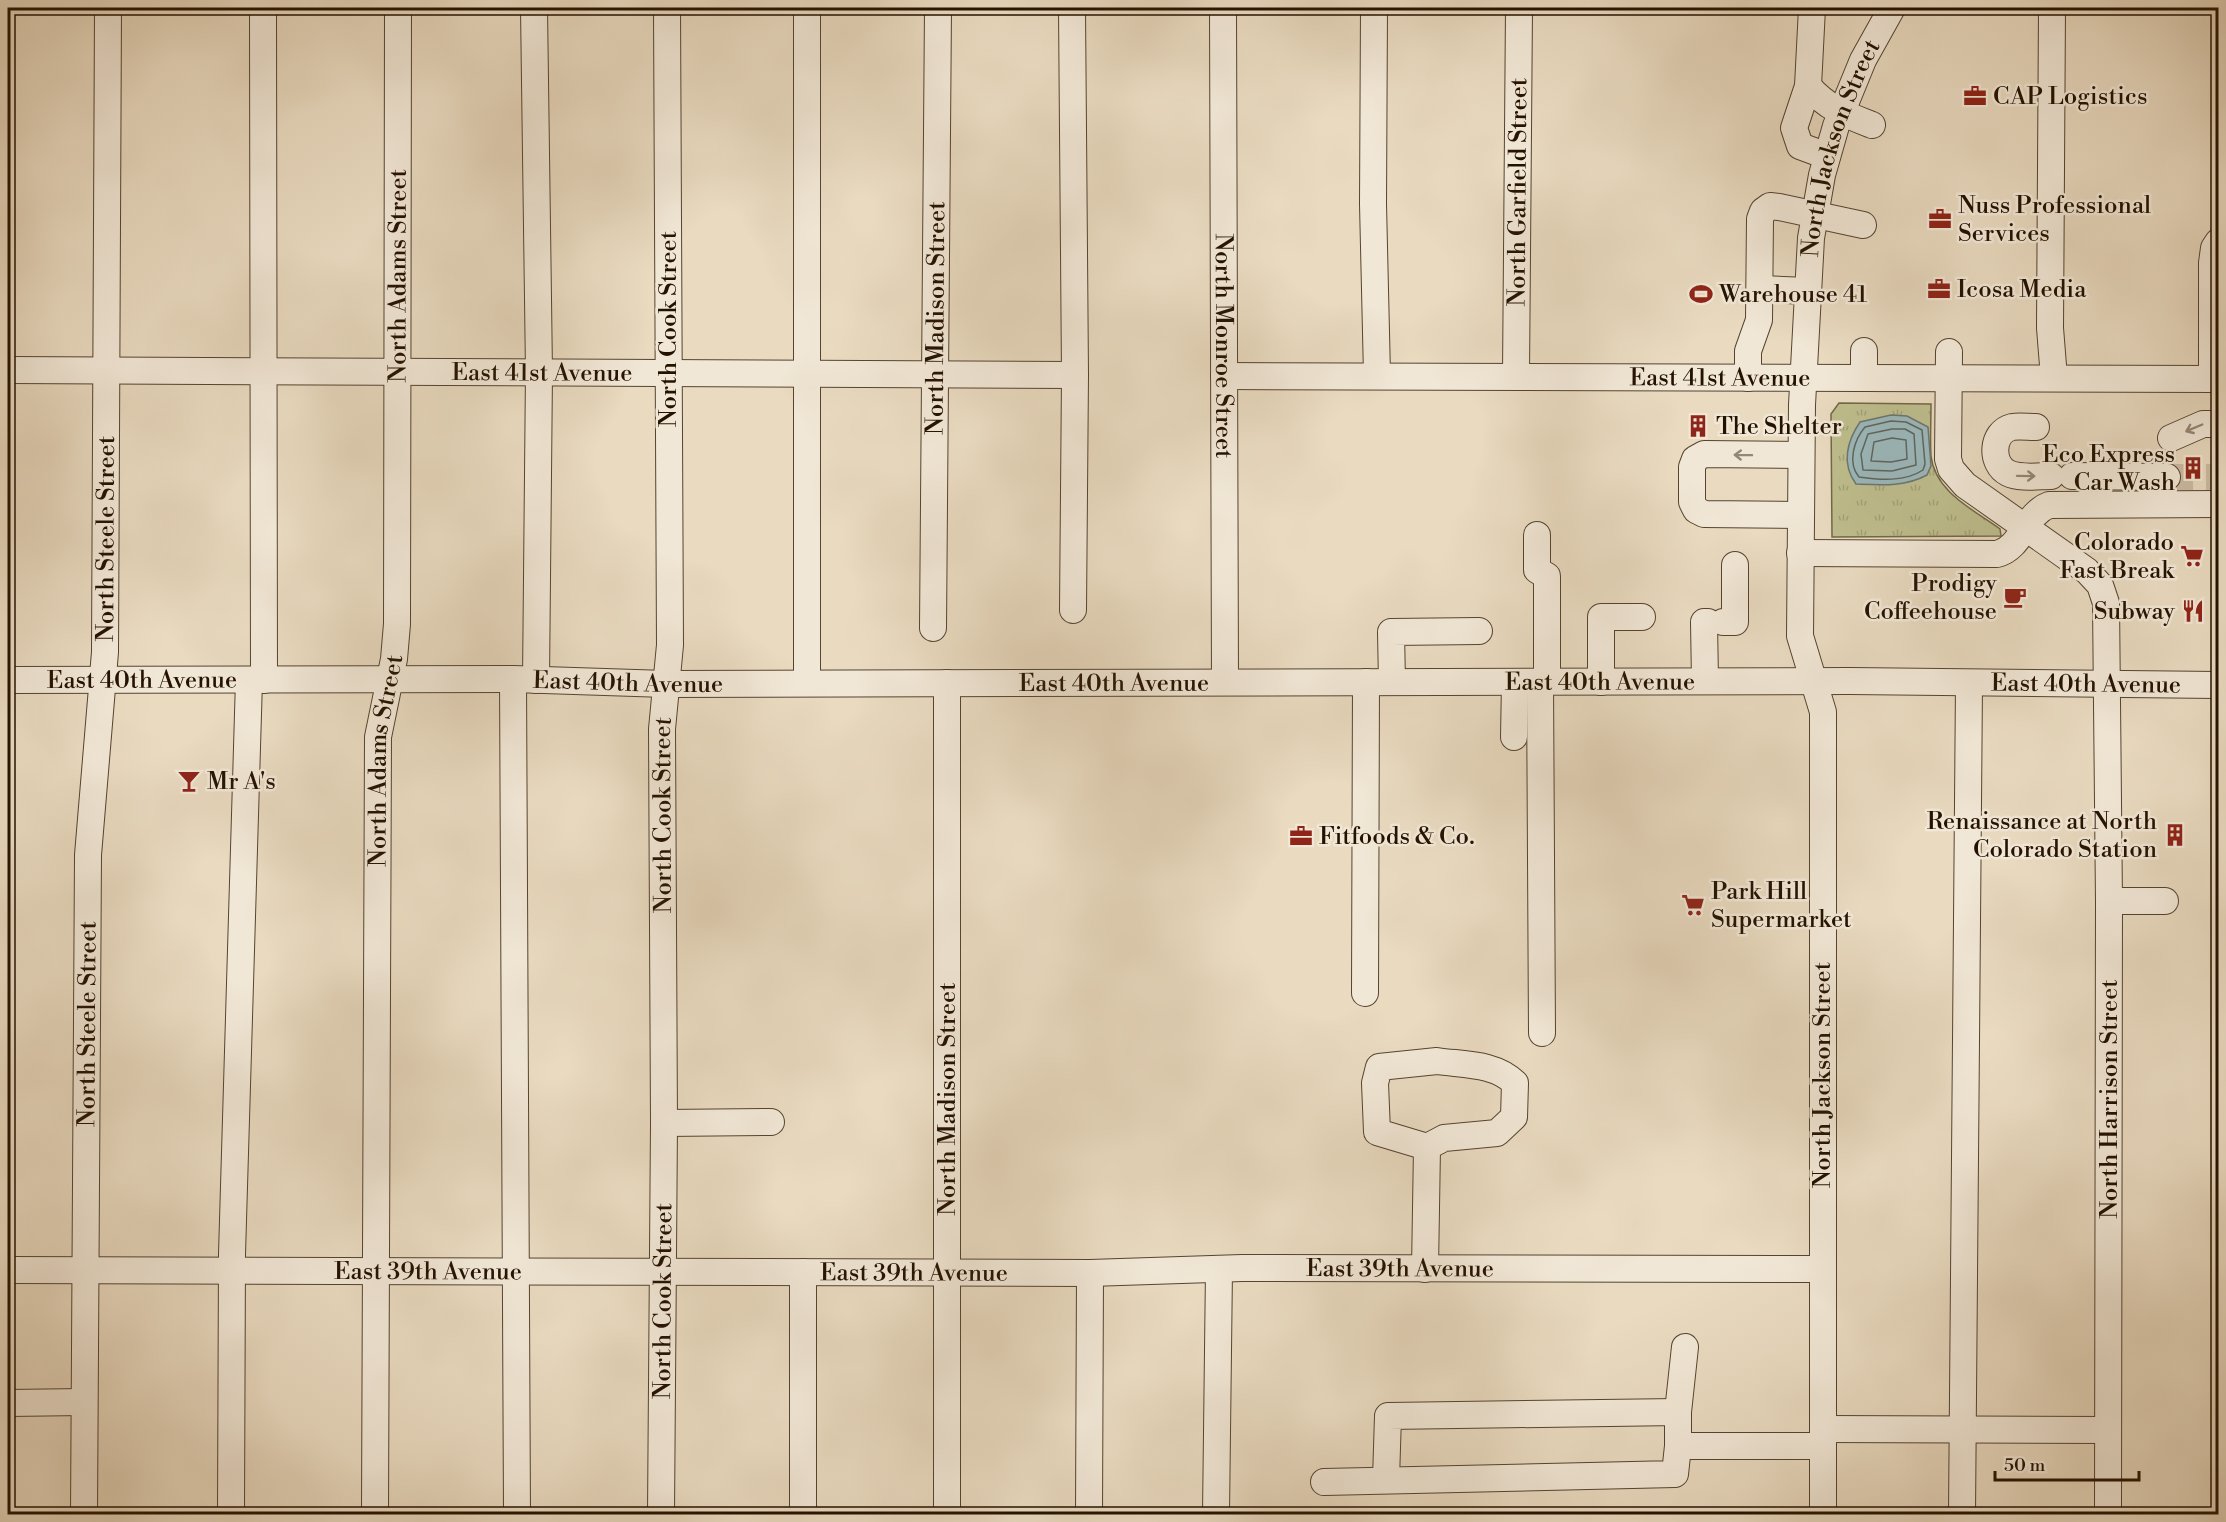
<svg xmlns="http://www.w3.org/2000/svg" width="2226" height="1522" viewBox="0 0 2226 1522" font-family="'Libre Bodoni',serif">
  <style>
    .grass { fill: url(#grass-tufts); stroke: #716846; stroke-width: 1.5 }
    .water { fill: #9ab8bb; stroke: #6b7670; stroke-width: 1.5 }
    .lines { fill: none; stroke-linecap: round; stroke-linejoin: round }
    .shore { stroke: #5f655e; stroke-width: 1.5 }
    .minor-tunnel { stroke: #cbbca3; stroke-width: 26; stroke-dasharray: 26 13; stroke-linecap: butt }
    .minor-casing { stroke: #554430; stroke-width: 28 }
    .minor { stroke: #f1e7d6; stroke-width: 26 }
    .oneway { stroke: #958776 }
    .labels { text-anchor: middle; stroke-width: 5; stroke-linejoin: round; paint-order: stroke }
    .poi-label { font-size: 24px; fill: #241200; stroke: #f1e7d6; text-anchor: start }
    .street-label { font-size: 24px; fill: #241200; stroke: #f1e7d6 }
  </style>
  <defs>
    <pattern id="grass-tufts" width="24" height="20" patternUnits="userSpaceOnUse" patternTransform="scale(1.5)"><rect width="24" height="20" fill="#bebd8d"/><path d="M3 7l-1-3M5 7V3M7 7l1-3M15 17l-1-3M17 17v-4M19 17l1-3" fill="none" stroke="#a3a178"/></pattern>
  </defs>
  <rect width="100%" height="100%" fill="#e9dac0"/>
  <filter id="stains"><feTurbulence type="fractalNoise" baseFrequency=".00333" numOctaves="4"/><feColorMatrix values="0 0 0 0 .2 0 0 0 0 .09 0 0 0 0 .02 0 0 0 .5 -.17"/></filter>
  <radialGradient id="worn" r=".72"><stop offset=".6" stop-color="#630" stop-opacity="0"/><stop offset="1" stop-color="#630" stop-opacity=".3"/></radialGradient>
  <path class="grass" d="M1839,403l92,1c0,17 -1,35 0,52 4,36 43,54 69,73l1,7 -169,1 -1,-123z"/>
  <path class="water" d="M1891,415l16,1 21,11 3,39 -4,9c-22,12 -46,10 -71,9 -15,-20 -9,-43 4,-62z"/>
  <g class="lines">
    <g class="shore">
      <path d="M1891,421l15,1 16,8 3,34 -2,6c-18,12 -43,10 -64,7 -12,-14 -5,-37 6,-50z"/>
      <polygon points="1892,429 1905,429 1914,434 1916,465 1892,471 1863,470 1861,454 1868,434"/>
      <polygon points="1892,438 1906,440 1907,459 1891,462 1871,461 1874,442"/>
    </g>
    <polyline class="minor-tunnel" points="2167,477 2218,477"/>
    <g class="minor-casing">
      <g id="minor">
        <polyline points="263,8 264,680"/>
        <polyline points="534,8 539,372 536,680"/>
        <polyline points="807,8 807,683"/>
        <polyline points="1072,8 1075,375 1073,610"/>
        <path id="s1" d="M1223,8l2,674"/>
        <polyline points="1374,8 1373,204 1377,375"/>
        <polyline points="1812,8 1808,86 1794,128 1800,146 1827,156"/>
        <polyline points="2052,8 2050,328 2054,378"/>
        <path d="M1808,86c19,22 38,29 64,39"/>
        <polyline points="1760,289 1807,291"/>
        <polyline points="1949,352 1948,459 1951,469 1965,485 2087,571 2100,585 2106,603 2109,901 2108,1514"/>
        <path id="s2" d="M8,370l1067,5"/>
        <path id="s3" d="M1516,375l3,-367"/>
        <path id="s4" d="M1224,376l994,3"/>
        <polyline points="1748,378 1748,351 1759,320 1760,219 1763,211 1770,206 1779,207 1863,225"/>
        <polyline points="1864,378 1864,351"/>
        <polyline points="2212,379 2212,263 2214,248 2218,242"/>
        <path d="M2036,427c-8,0 -17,-1 -24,0 -21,5 -22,37 -4,46 12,6 30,3 43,3"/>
        <polyline points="2171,438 2203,424 2218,424"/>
        <polyline points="2072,476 2167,477"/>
        <polyline points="1801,515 1704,514 1696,510 1692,502 1692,467 1695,459 1704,454 1801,455"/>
        <polyline points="1537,535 1537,570 1547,576 1547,682"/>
        <path d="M1800,553l197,1c25,-6 28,-40 52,-49l169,-1"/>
        <polyline points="1723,622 1735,622 1735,565"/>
        <path id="s5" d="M933,628l5,-620"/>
        <polyline points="513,679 517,1514"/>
        <path id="s6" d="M8,680l505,-1 153,5 1184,-3 368,4"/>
        <polyline points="1705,681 1704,622 1708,622"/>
        <polyline points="1392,682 1391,632 1479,631"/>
        <polyline points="1540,682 1542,1033"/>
        <polyline points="1601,682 1601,617 1642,617"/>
        <polyline points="1514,737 1515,682"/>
        <polyline points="2109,901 2165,901"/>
        <polyline points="1365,993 1366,682"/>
        <path d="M1437,1061c27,4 58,2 78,22l-1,34 -17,16 -53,5 -17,9 -50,-15 -2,-49 4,-16z"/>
        <polyline points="664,1123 771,1122"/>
        <polyline points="1425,1269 1427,1147"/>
        <path id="s7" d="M8,1270l1082,3 152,-5 580,1"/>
        <polyline points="803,1272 803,1514"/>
        <polyline points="8,1403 84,1402"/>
        <polyline points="1678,1412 1685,1347"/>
        <polyline points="1823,1429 2108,1430"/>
        <polyline points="1386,1479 1388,1416 1678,1412 1678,1446 1823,1446"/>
        <polyline points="1324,1482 1675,1474 1678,1446"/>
        <path id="s8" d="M84,1514l4,-659 17,-203 3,-644"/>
        <polyline points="231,1514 232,1254 249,680"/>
        <path id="s9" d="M375,1514l3,-777 16,-78 3,-35 1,-616"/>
        <path id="s10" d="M661,1514l3,-391 -2,-394 8,-84 -3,-637"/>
        <polyline points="947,1514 947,683"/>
        <polyline points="1089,1514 1090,1273"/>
        <polyline points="1216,1514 1219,1269"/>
        <path id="s11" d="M1823,1514v-802l-23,-76 2,-231 9,-167 11,-63 14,-49 27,-66 29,-52"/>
        <polyline points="1962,1514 1969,684"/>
      </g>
    </g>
    <use href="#minor" class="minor"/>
  </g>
  <defs><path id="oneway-shaft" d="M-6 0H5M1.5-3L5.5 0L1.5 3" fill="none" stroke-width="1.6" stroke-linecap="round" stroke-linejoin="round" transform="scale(1.5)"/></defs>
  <g class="oneway">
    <use href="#oneway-shaft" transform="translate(2194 428) rotate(157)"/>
    <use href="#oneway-shaft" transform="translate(1743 455) rotate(-179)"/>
    <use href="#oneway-shaft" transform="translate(2026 476) rotate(1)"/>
  </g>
  <defs>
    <g id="office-bare" transform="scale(1.8)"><path d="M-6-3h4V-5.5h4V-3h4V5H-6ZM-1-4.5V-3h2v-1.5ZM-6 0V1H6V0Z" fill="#8f2418" stroke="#f1e7d6" stroke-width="2.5" paint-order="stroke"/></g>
    <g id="stadium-bare" transform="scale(1.8)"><path d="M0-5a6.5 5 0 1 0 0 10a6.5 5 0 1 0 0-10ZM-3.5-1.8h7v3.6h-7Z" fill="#8f2418" stroke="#f1e7d6" stroke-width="2.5" paint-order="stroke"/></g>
    <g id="building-bare" transform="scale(1.8)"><path d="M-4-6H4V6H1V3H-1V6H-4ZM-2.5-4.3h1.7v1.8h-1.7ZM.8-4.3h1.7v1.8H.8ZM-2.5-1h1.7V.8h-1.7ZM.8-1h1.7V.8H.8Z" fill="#8f2418" stroke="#f1e7d6" stroke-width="2.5" paint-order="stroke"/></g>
    <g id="supermarket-bare" transform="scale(1.8)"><path d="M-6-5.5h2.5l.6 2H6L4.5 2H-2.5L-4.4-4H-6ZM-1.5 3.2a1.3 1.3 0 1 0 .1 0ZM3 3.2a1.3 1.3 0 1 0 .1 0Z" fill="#8f2418" stroke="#f1e7d6" stroke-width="2.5" paint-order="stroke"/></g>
    <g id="cafe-bare" transform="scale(1.8)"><path d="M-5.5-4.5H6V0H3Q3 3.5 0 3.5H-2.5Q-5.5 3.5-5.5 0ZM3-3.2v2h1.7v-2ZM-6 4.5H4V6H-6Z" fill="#8f2418" stroke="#f1e7d6" stroke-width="2.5" paint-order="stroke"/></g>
    <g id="restaurant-bare" transform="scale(1.8)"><path d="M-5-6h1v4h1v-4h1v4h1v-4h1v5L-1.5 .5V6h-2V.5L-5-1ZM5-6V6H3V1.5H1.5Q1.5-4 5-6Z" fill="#8f2418" stroke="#f1e7d6" stroke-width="2.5" paint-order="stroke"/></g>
    <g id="bar-bare" transform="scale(1.8)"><path d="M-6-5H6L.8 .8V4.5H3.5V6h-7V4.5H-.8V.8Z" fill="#8f2418" stroke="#f1e7d6" stroke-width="2.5" paint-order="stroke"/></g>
  </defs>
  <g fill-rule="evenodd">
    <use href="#office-bare" x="1975" y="96"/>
    <use href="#office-bare" x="1940" y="219"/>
    <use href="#office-bare" x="1939" y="289"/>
    <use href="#stadium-bare" x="1701" y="294"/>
    <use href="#building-bare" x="1698" y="426"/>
    <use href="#building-bare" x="2193" y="468"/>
    <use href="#supermarket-bare" x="2192" y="556"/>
    <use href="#cafe-bare" x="2015" y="597"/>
    <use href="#restaurant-bare" x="2193" y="611"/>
    <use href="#bar-bare" x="189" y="781"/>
    <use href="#building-bare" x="2175" y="835"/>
    <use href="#office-bare" x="1301" y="836"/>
    <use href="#supermarket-bare" x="1693" y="905"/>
  </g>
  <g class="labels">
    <g class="poi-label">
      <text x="1993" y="104">CAP Logistics</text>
      <text x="1958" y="213">Nuss Professional<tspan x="1958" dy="28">Services</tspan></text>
      <text x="1957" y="297">Icosa Media</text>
      <text x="1719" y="302">Warehouse 41</text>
      <text x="1716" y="434">The Shelter</text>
      <text x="2175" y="462" text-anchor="end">Eco Express<tspan x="2175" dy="28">Car Wash</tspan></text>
      <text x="2174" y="550" text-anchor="end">Colorado<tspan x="2174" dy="28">Fast Break</tspan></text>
      <text x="1997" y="591" text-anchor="end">Prodigy<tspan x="1997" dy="28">Coffeehouse</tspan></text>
      <text x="2175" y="619" text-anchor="end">Subway</text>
      <text x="207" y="789">Mr A's</text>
      <text x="2157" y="829" text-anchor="end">Renaissance at North<tspan x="2157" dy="28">Colorado Station</tspan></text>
      <text x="1319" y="844">Fitfoods &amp; Co.</text>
      <text x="1711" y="899">Park Hill<tspan x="1711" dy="28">Supermarket</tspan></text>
    </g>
    <g class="street-label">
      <text dy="8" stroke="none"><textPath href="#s11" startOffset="1374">North Jackson Street</textPath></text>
      <text dy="8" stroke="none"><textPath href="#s3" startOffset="183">North Garfield Street</textPath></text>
      <text dy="8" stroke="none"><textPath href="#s9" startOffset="1240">North Adams Street</textPath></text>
      <text dy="8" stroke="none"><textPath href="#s5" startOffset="310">North Madison Street</textPath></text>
      <text transform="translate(668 329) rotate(-90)" y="8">North Cook Street</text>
      <text dy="8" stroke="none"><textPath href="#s1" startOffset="338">North Monroe Street</textPath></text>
      <text dy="8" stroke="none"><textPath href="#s2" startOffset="534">East 41st Avenue</textPath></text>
      <text dy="8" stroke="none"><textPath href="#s4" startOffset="496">East 41st Avenue</textPath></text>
      <text dy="8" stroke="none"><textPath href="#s8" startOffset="976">North Steele Street</textPath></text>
      <text dy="8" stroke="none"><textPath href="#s6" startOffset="134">East 40th Avenue</textPath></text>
      <text dy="8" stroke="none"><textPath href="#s6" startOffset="620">East 40th Avenue</textPath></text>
      <text dy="8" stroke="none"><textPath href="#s6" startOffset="1592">East 40th Avenue</textPath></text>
      <text dy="8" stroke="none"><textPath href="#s6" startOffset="1106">East 40th Avenue</textPath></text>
      <text dy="8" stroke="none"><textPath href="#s6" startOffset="2078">East 40th Avenue</textPath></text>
      <text dy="8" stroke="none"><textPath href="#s9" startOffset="754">North Adams Street</textPath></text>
      <text dy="8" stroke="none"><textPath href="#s10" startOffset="699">North Cook Street</textPath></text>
      <text dy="8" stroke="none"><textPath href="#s8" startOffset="490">North Steele Street</textPath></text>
      <text transform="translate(1822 1075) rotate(-90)" y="8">North Jackson Street</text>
      <text transform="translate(947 1099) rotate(-90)" y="8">North Madison Street</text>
      <text transform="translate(2109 1099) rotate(-90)" y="8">North Harrison Street</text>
      <text dy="8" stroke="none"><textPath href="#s7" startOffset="1392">East 39th Avenue</textPath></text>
      <text dy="8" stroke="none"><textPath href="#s7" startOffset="420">East 39th Avenue</textPath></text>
      <text dy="8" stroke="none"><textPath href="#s7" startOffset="906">East 39th Avenue</textPath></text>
      <text dy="8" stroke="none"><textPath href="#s10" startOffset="213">North Cook Street</textPath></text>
    </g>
  </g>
  <rect width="2226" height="1522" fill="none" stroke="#e9dac0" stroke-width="30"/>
  <rect x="9" y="9" width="2208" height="1504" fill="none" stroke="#241200" stroke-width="3"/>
  <rect x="15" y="15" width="2196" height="1492" fill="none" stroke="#241200" stroke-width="1.5"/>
  <path d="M1995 1471v9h144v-9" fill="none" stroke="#241200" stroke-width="3"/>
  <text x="2004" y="1471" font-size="18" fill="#241200" stroke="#f1e7d6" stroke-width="4.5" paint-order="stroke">50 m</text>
  <rect width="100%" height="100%" filter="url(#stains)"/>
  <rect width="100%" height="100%" fill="url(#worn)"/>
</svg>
